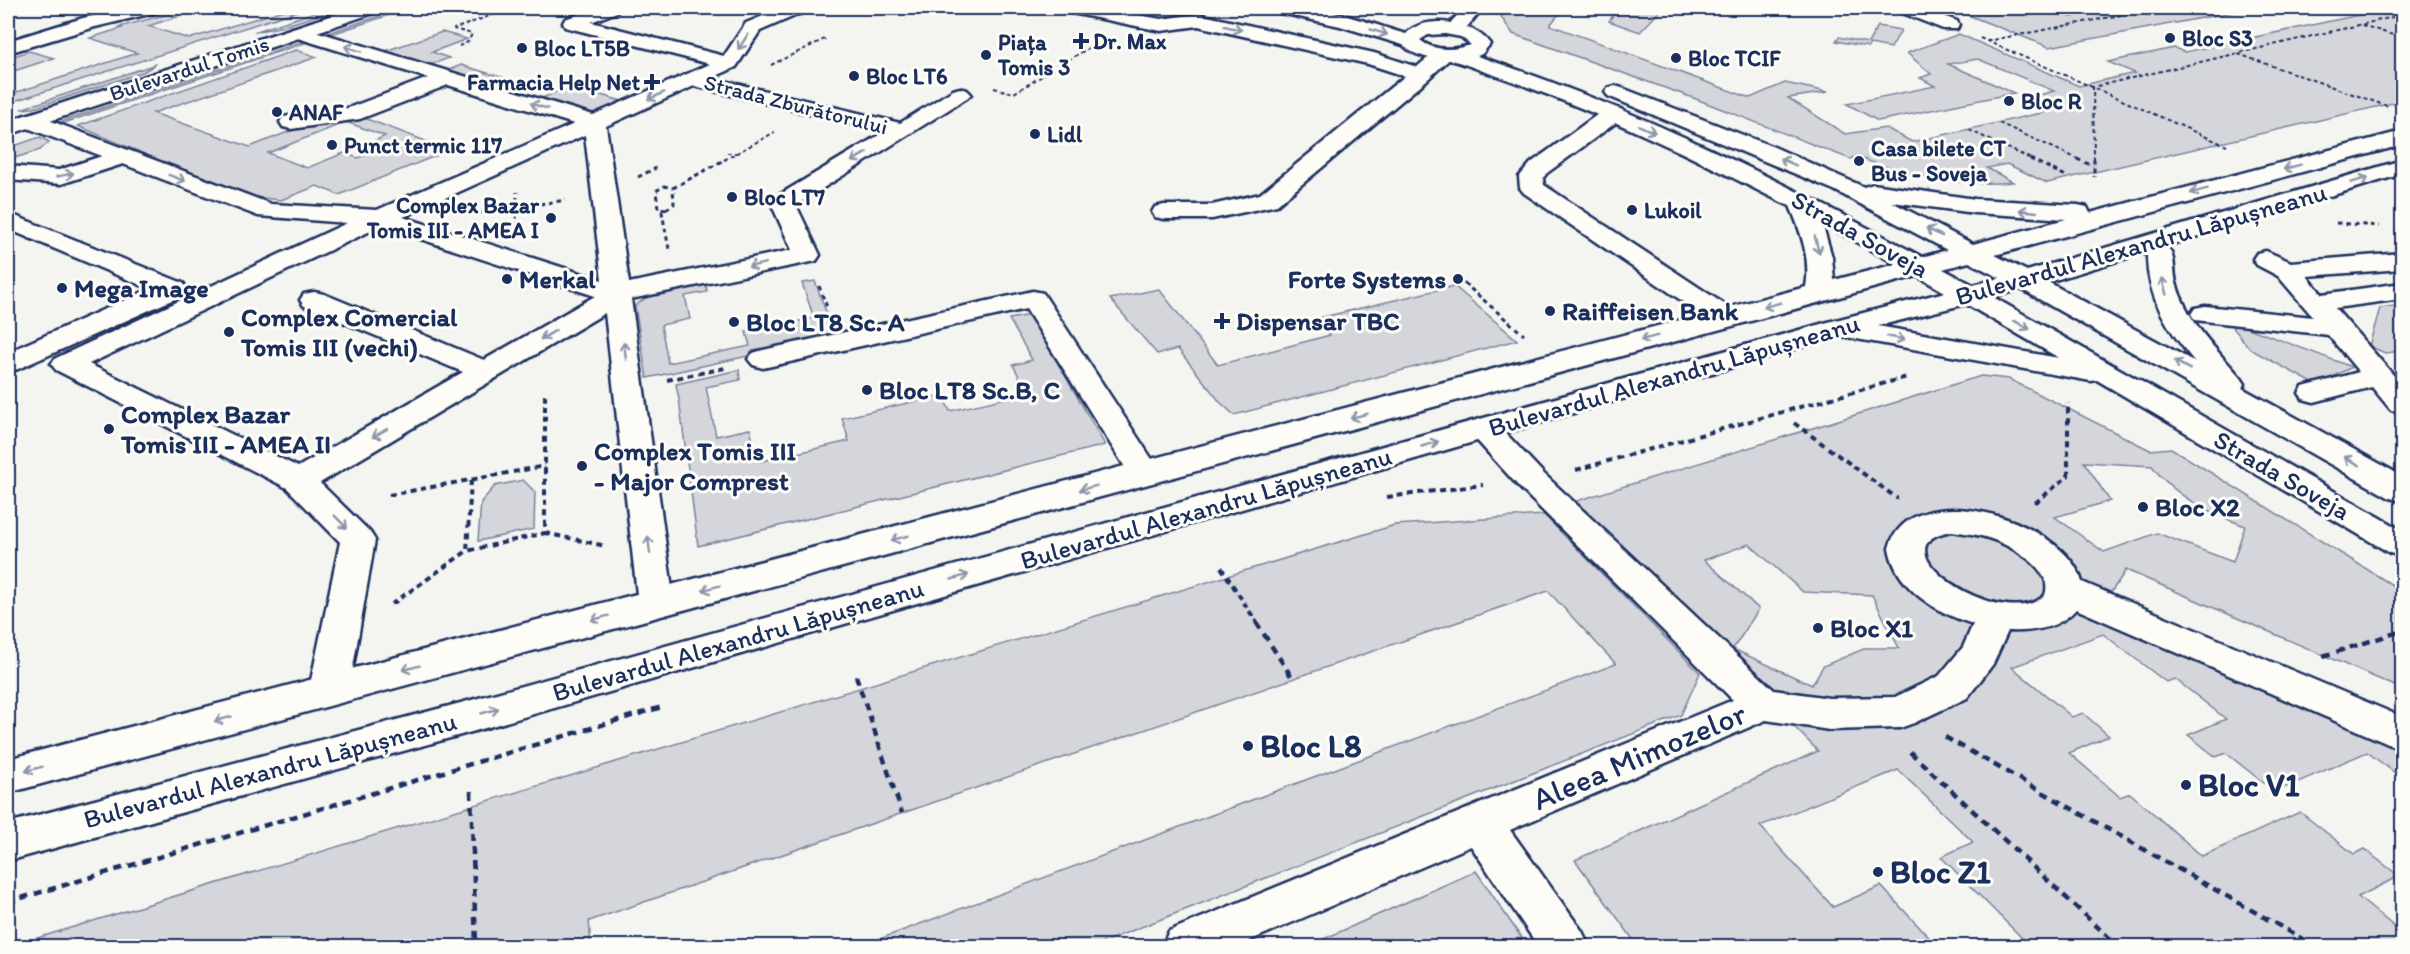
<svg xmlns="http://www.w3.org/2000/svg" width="2410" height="954" viewBox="0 0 2410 954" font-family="Itim,sans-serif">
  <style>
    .green { fill: #d4d6db; stroke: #78829c; stroke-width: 1.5; fill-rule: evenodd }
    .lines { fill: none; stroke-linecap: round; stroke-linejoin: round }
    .minor-casing { stroke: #1b2f5e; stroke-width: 5 }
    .major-casing { stroke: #1b2f5e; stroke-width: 5 }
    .path-far3 { stroke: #1b2f5e; stroke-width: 2; stroke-dasharray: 4 3; stroke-linecap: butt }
    .path-far2 { stroke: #1b2f5e; stroke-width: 3; stroke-dasharray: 4.5 4; stroke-linecap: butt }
    .path-far1 { stroke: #1b2f5e; stroke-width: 4; stroke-dasharray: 6 4.5; stroke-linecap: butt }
    .path { stroke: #1b2f5e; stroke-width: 4.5; stroke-dasharray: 8 6; stroke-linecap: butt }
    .minor { fill: #fdfcf7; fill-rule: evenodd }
    .major { fill: #fdfcf7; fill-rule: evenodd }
    .oneway { stroke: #8c96aa }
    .poi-dot { fill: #1b2f5e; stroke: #fdfcf7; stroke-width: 2 }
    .labels { text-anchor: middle; stroke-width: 6; stroke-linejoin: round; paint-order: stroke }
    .far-poi-label { font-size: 22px; font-weight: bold; fill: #1b2f5e; stroke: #fdfcf7; text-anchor: start }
    .far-street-label { font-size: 22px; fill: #1b2f5e; stroke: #fdfcf7 }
    .street-label { font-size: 26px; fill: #1b2f5e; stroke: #fdfcf7 }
    .poi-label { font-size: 26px; font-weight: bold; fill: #1b2f5e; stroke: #fdfcf7; text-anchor: start }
    .near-poi-label { font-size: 32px; font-weight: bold; fill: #1b2f5e; stroke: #fdfcf7; text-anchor: start }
    .near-street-label { font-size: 32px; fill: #1b2f5e; stroke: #fdfcf7 }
  </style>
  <rect width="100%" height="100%" fill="#f4f4f1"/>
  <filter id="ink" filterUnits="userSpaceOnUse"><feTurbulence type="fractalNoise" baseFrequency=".0167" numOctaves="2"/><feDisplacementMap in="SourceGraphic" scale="12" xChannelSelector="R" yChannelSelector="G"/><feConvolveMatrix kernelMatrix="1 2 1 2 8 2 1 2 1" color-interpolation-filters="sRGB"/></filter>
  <g filter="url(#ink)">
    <g class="green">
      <polygon points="290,8 307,8 8,103 8,95 137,53 90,38 122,28 119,27 168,14 177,17 148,26 189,39"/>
      <polygon points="327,8 341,8 284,26 254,32"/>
      <path d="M1510,8h54l-14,17 200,73 35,-15 43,9 -40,6 57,36 41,-6 26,14 147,-33 -27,-12 22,-6 -76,-32 -30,5 66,29 -136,28 -31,-17 88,-18 -15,-8 11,-4 -24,-21 52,-19 120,52 56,-13 -27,-11 66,-14 11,4 207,-44h10v93l-355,82 -40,-19 -20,4 26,14c-54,5 -106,-6 -156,-25l-7,2 -154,-60 -183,-65 -12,-17z"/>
      <polygon points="1618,8 1663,8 1640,32 1609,21"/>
      <polygon points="1950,8 2044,8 2071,17 2108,9 2104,8 2254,8 2049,47"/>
      <polygon points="407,9 52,127 48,126 391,12"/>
      <polygon points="1878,26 1901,30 1891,48 1870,44 1868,47 1836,41 1839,37 1868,43"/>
      <polygon points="442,32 467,39 432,52 449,58 430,65 385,51"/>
      <path d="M296,50l21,7 -164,56 97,34 63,-25 43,-7 94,35 -111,45 -22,-9 -36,14 -37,-4 -166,-70zM346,122l39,14 -15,7 13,5 -25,10 -14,-5 -37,15 -39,-15z"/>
      <polygon points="29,51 54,58 8,73 8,58"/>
      <polygon points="156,64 143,72 34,108 21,109"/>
      <polygon points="461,65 524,84 512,89 449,70"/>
      <polygon points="570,86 625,102 597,114 542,98"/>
      <polygon points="40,137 49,142 40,150 8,160 8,148"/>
      <polygon points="815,281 835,337 647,378 635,306 648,296 706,284 707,292 685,296 690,319 661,325 668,363 750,346 746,332 814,318 802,283"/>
      <polygon points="1454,286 1517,340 1234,415 1220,402 1178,349 1157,354 1110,299 1159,289 1218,365 1330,335 1315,319"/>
      <polygon points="2402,305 2402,351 2385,353 2369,346 2380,308"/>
      <polygon points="1030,315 1105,445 698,546 679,399 676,384 739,370 740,380 706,387 716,436 750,429 758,462 849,441 842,418 942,395 950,411 1028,393 1013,365 1032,360 1009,319"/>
      <polygon points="2227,320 2352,367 2316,385 2250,349"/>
      <path d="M1981,376l28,3 141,71 21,-2 231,143v98l-276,-119 -29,43 305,133v32l-35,-26 -92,40 -49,-39 -10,4 -28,-22 38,-16 -51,-40 -9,3 -63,-48 -91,33 60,50 11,-4 26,23 -40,17 51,44 10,-4 72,63 98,-44 54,42 10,-5 35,27 -41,21 44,36v13h-372l-89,-89 32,-15 -75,-72 -138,56 73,81 48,-21 56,60h-299l-63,-86 243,-109 -245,-249zM2084,462l68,4c23,31 58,47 93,60l-12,36 -76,-29 -53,19 -49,-35 55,-16zM1749,544l54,48 69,3 27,53h-33l-43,18 -11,19 -79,-36 26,-40 -55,-49z"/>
      <polygon points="523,480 535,492 534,529 478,541 481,502 495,486"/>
      <polygon points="1544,515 1700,673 1681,715 1093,946 861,946 1616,664 1548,591 589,921 591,946 11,946 1395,525"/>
      <polygon points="1476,871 1527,946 1308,946"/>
    </g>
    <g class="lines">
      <g class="minor-casing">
        <g id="minor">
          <polygon points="130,8 161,8 158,12 95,27 8,53 8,41 83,18"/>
          <path d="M596,8h24l-3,4 -26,10 133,34 22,-33 37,-15h24l-3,4 -44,19 -24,36 -24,11 188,45 53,-33 7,-2 7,2 4,4 -4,4 -171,107 24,50 -4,6 -185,38 43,304 -5,9 -13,4 -13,-4 -5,-9 -33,-290 -285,170 50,49 5,8 -26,150 -6,11 -14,4 -14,-4 -6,-11 31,-148 -53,-54 -231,-118 -5,-6 5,-6 291,-135 -89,-7 -135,-52 -62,20 -53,-4v-14l51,4 43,-14 -80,-30 -3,-5 3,-5 8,-2 8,2 233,88 106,6 197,-86 -126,-39 -88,34 -69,10 -8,-2 -3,-5 3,-5 65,-9 80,-30 -137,-42 -3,-4 3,-4h14l288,87 117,-51 -145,-37 -2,-4 2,-4zM694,86l190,46 -110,66 -3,5 21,47 -163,33 -23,-157zM585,135l17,145 -199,-63zM381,226l214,70 -111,64 -160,-66 -10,-2 -10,2 -4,6 4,6 159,66 -165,95 -209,-103z"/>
          <path d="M1063,8h35l63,11 37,-5 176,39 43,14c11,-9 20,-21 35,-17l3,4 -27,25 -151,126 -65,14h-48l-9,-2 -3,-5 3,-5 9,-2h48l48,-11 145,-118 -37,-12 -170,-38 -37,5 -89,-18 -6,-1z"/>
          <polygon points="1464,8 1483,8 1461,34 1447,34 1444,30"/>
          <polygon points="1897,8 1921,8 1957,21 1959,25 1957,29 1943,29 1900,12"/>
          <polygon points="1613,108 1621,109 1624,114 1621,119 1547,173 1543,178 1544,185 1736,312 1740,318 1736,324 1726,326 1716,324 1524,193 1520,188 1519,177 1531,163 1605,109"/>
          <polygon points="8,213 183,283 187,289 183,295 18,369 8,372 8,352 150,289 8,229"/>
          <polygon points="2266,251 2291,262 2402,253 2402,269 2307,276 2322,294 2402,283 2402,299 2335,308 2402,385 2402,412 2391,410 2372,387 2314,402 2303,399 2299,393 2303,387 2359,372 2328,335 2195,320 2191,314 2195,308 2205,306 2313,317 2278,276 2257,265 2253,259 2257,253"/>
          <polygon points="1033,291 1043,293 1161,473 1157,480 1145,483 1133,480 1026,309 763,368 753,365 748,359 753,353 763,350"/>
          <path d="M1484,420l11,2 49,52 230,216 55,8 66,-1 44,-21 24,-29 10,-23c-36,-11 -77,-35 -84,-76 21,-76 177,-28 193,34l320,135v33l-326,-141c-17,20 -44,23 -68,22l-15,33 -26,34 -53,25 -14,5 -71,2 -63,-10 -256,110 72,101 7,15h-51l-67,-100 -234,100h-75l7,-15 564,-231 -213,-212 -47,-52 -5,-7 5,-7zM1952,531c11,2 23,3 33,6 22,6 70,31 60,58 -41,41 -177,-50 -93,-64z"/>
        </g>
      </g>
      <g class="major-casing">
        <g id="major">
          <polygon points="354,8 380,8 377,12 8,135 8,121"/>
          <path d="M1273,8c45,-5 90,13 133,26 19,-21 69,-12 84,10l-8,10 -5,2c156,51 301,123 445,201l25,-7 -113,-60 -226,-94 -3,-4 3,-4 7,-2 7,2 152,59 90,40 9,-3 102,15 103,6 9,2 3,6 312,-82v14l-407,110 32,16 375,-111v14l-236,72c11,10 6,26 11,40 11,36 39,63 64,92l4,6 -3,4 160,88v25l-12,-3 -369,-209 -28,8 409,233v27l-12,-4 -293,-173 -6,1 -251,-45 -1372,397 -460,128v-38l460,-122 1360,-379 117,-30 -28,-16 -1909,517v-34l1798,-472c5,-28 -5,-55 -16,-81l-11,-5c-97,-50 -195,-96 -299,-131 -8,-3 -17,-7 -26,-9 -19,-4 -36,-1 -51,-16l-63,-19 -64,-14zM1445,34l16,3 10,8c-17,5 -36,7 -51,-5l8,-5zM1892,202l83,11 91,6 -93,25zM1822,223l74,41 -62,16 -2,-23zM2143,253l4,3c0,42 22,75 48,106l-147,-80zM1969,262l31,16 -27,7 -30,-16zM1966,304l93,54 -181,-32z"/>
        </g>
      </g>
      <g class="path-far3">
        <polyline points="989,13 991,11"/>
        <polyline points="2362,25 2402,38"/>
        <polyline points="1980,38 2227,146"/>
        <polyline points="1987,41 2157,8"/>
        <polyline points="459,46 468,42 472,34 454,29 492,15 483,12 497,8"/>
        <polyline points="2238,54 2387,106"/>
        <polyline points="771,65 827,38"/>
        <polyline points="994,88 1014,93 1095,44"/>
        <polyline points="1999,123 2080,160"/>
        <polyline points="1969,130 2033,160"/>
        <polyline points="727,153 736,153"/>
        <polyline points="724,160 775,132"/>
        <polyline points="2094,160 2093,87 2402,15"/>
      </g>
      <g class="path-far2">
        <polyline points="2030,159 2066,176"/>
        <polyline points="2077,159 2093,166"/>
        <polyline points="2094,159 2094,177"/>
        <polyline points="638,177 656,168"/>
        <polyline points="666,209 658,208 656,191 664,186 673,188"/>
        <polyline points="481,213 566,200"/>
        <polyline points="2336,223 2379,226"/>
        <polyline points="516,227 517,192"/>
        <polyline points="669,249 662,212 674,204 673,188 726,159"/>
        <polyline points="1464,283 1524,335"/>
        <polyline points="819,286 828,310"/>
      </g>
      <g class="path-far1">
        <polyline points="667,380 725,368"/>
        <polyline points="1794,423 1898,499"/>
        <polyline points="1576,470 1907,377"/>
        <polyline points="471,480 467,551 545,533 545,395"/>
        <polyline points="389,495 545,466"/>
        <polyline points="1387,497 1483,485"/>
        <polyline points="2035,503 2068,476 2068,403"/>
        <polyline points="545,533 606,546"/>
        <polyline points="1221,567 1257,623"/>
        <polyline points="392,604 467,551"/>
      </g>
      <g class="path">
        <polyline points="1256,622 1293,679"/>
        <polyline points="2323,656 2402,631"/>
        <polyline points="856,676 902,813"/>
        <polyline points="1945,737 2315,946"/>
        <polyline points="1910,752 2118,946"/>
        <polyline points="471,791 476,946"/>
        <polyline points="8,902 662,707"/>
      </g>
      <use href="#minor" class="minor"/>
      <use href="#major" class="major"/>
    </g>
    <defs><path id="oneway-shaft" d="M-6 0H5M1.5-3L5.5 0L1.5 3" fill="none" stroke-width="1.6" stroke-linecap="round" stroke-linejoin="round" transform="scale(1.5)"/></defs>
    <g class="oneway">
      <use href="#oneway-shaft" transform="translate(1233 28) rotate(13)"/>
      <use href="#oneway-shaft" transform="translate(1379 32) rotate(17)"/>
      <use href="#oneway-shaft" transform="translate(743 42) rotate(123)"/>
      <use href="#oneway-shaft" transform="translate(353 49) rotate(-163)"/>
      <use href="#oneway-shaft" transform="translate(656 96) rotate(156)"/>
      <use href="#oneway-shaft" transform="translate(539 106) rotate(-163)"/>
      <use href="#oneway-shaft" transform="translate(1647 129) rotate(24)"/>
      <use href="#oneway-shaft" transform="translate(859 157) rotate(149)"/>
      <use href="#oneway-shaft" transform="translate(1788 162) rotate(-156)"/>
      <use href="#oneway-shaft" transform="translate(2292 167) rotate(165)"/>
      <use href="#oneway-shaft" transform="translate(65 175) rotate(-12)"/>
      <use href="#oneway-shaft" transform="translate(177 178) rotate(20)"/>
      <use href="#oneway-shaft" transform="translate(2360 180) rotate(-17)"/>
      <use href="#oneway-shaft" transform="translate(2199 191) rotate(165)"/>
      <use href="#oneway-shaft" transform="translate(2028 211) rotate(-174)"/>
      <use href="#oneway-shaft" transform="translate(1934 232) rotate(-153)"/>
      <use href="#oneway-shaft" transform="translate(1817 245) rotate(76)"/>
      <use href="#oneway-shaft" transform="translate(757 265) rotate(168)"/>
      <use href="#oneway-shaft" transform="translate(2164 286) rotate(-106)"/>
      <use href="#oneway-shaft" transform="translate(1772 305) rotate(165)"/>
      <use href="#oneway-shaft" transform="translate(2022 325) rotate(29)"/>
      <use href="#oneway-shaft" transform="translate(548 335) rotate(149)"/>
      <use href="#oneway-shaft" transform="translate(1649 338) rotate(165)"/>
      <use href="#oneway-shaft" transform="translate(1896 338) rotate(10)"/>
      <use href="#oneway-shaft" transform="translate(625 351) rotate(-97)"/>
      <use href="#oneway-shaft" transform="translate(2182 365) rotate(-151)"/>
      <use href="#oneway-shaft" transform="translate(1359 416) rotate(165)"/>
      <use href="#oneway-shaft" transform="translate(380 433) rotate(150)"/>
      <use href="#oneway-shaft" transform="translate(1430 444) rotate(-16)"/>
      <use href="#oneway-shaft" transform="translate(2352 461) rotate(-151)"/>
      <use href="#oneway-shaft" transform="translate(1088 488) rotate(165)"/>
      <use href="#oneway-shaft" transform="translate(341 522) rotate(45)"/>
      <use href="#oneway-shaft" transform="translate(900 538) rotate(165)"/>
      <use href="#oneway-shaft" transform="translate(649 545) rotate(-97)"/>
      <use href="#oneway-shaft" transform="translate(960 577) rotate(-16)"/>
      <use href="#oneway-shaft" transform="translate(711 588) rotate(165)"/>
      <use href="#oneway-shaft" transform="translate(600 618) rotate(165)"/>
      <use href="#oneway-shaft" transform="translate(411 668) rotate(165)"/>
      <use href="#oneway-shaft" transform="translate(490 711) rotate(-16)"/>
      <use href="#oneway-shaft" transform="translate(223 719) rotate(165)"/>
      <use href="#oneway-shaft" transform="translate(34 769) rotate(165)"/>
    </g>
  </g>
  <g class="poi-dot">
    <circle cx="2170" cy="38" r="6"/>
    <path d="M1078 32h6v6h6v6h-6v6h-6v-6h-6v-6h6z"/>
    <circle cx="522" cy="48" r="6"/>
    <circle cx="986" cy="55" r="6"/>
    <circle cx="1676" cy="58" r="6"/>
    <circle cx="854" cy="76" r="6"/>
    <path d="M649 73h6v6h6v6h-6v6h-6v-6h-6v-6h6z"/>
    <circle cx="2009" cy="101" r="6"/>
    <circle cx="277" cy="112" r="6"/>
    <circle cx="1035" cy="134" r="6"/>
    <circle cx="332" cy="145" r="6"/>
    <circle cx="1859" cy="161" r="6"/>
    <circle cx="732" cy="197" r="6"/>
    <circle cx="1632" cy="210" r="6"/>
    <circle cx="551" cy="218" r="6"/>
    <circle cx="507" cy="279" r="6"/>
    <circle cx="1458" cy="279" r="6"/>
    <circle cx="62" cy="288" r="6"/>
    <circle cx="1550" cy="311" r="6"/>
    <path d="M1219 312h6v6h6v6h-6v6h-6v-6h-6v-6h6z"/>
    <circle cx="734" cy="322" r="6"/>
    <circle cx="229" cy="332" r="6"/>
    <circle cx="867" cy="390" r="6"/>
    <circle cx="109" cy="429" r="6"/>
    <circle cx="582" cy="466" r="6"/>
    <circle cx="2143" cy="507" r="6"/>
    <circle cx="1818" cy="628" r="6"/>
    <circle cx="1248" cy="746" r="6"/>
    <circle cx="2186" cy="785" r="6"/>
    <circle cx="1878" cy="872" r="6"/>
  </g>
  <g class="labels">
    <g class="far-poi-label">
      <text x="2182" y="46">Bloc S3</text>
      <text x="1093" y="49">Dr. Max</text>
      <text x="998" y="50">Piața<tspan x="998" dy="25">Tomis 3</tspan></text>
      <text x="534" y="56">Bloc LT5B</text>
      <text x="1688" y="66">Bloc TCIF</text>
      <text x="866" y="84">Bloc LT6</text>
      <text x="640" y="90" text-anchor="end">Farmacia Help Net</text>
      <text x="2021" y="109">Bloc R</text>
      <text x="289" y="120">ANAF</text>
      <text x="1047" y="142">Lidl</text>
      <text x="344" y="153">Punct termic 117</text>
      <text x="1871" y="156">Casa bilete CT<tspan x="1871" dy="25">Bus - Soveja</tspan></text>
      <text x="744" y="205">Bloc LT7</text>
      <text x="539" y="213" text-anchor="end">Complex Bazar<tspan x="539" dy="25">Tomis III - AMEA I</tspan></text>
      <text x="1644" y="218">Lukoil</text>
    </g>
    <g class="far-street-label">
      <text transform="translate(189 68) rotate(-18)" y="8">Bulevardul Tomis</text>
      <text transform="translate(796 104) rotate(14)" y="8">Strada Zburătorului</text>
    </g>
    <g class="street-label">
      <text transform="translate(1860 234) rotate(29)" y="9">Strada Soveja</text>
      <text transform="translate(2141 244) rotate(-16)" y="9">Bulevardul Alexandru Lăpușneanu</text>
      <text transform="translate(1674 375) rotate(-16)" y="9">Bulevardul Alexandru Lăpușneanu</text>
      <text transform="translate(2282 475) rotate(30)" y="9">Strada Soveja</text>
      <text transform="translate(1206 508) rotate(-16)" y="9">Bulevardul Alexandru Lăpușneanu</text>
      <text transform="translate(738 640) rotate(-16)" y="9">Bulevardul Alexandru Lăpușneanu</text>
      <text transform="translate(270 770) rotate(-15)" y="9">Bulevardul Alexandru Lăpușneanu</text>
    </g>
    <g class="poi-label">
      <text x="519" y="288">Merkal</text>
      <text x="1446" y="288" text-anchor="end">Forte Systems</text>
      <text x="74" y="297">Mega Image</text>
      <text x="1562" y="320">Raiffeisen Bank</text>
      <text x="241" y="326">Complex Comercial<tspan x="241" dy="30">Tomis III (vechi)</tspan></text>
      <text x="1236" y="330">Dispensar TBC</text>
      <text x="746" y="331">Bloc LT8 Sc. A</text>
      <text x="879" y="399">Bloc LT8 Sc.B, C</text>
      <text x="121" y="423">Complex Bazar<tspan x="121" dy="30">Tomis III - AMEA II</tspan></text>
      <text x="594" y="460">Complex Tomis III<tspan x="594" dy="30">- Major Comprest</tspan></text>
      <text x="2155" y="516">Bloc X2</text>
      <text x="1830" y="637">Bloc X1</text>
    </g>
    <g class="near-poi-label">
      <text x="1260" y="757">Bloc L8</text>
      <text x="2198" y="796">Bloc V1</text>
      <text x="1890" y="883">Bloc Z1</text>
    </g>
    <g class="near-street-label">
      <text transform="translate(1639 756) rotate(-23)" y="11">Aleea Mimozelor</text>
    </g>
  </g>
  <rect width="2410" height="954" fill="none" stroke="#fdfcf7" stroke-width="30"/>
  <rect x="15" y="15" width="2380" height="924" fill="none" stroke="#1b2f5e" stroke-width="2" filter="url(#ink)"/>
</svg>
